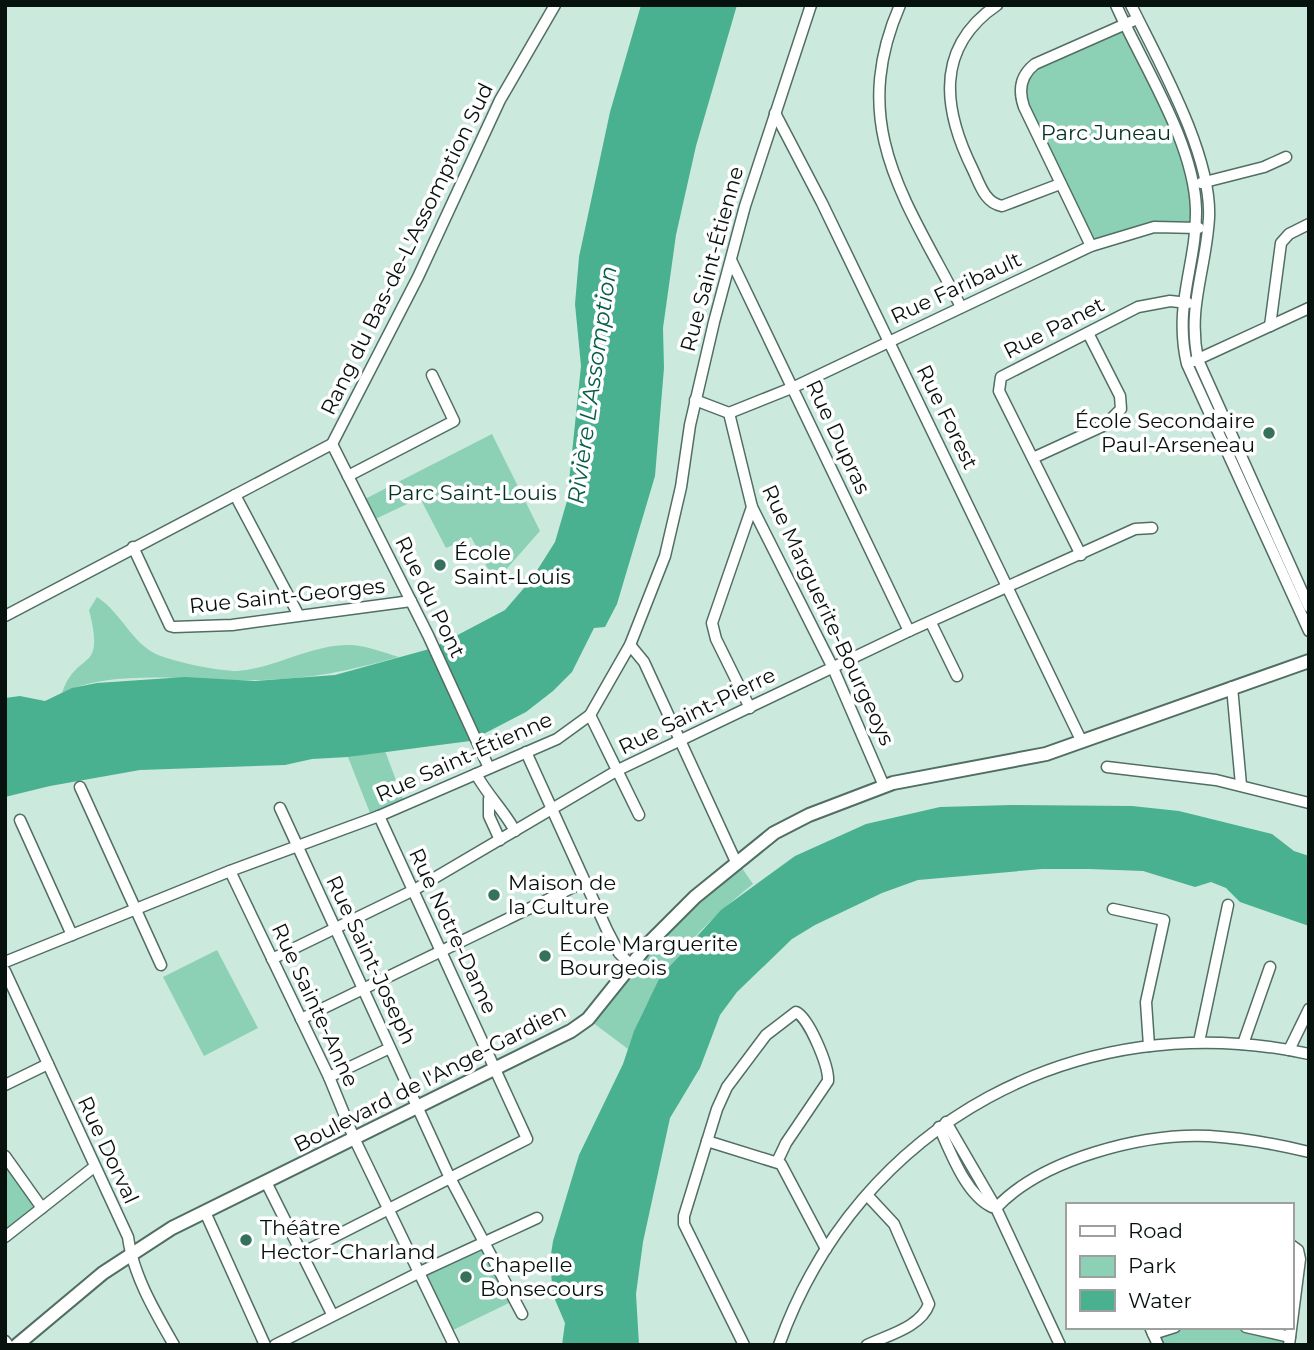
<svg xmlns="http://www.w3.org/2000/svg" width="1314" height="1350" viewBox="0 0 1314 1350" font-family="Montserrat,sans-serif">
  <style>
    .green { fill: #8cd0b6 }
    .water { fill: #49b18f }
    .lines { fill: none; stroke-linecap: round; stroke-linejoin: round }
    .minor-casing { stroke: #526e63; stroke-width: 13 }
    .major-casing { stroke: #526e63; stroke-width: 16 }
    .minor { stroke: #fff; stroke-width: 10 }
    .major { stroke: #fff; stroke-width: 12 }
    .poi-dot { fill: #35715d; stroke: #fff; stroke-width: 2.5 }
    .labels { text-anchor: middle; stroke-width: 7; stroke-linejoin: round; paint-order: stroke }
    .park-label { font-size: 21px; fill: #033326; stroke: #fff }
    .street-label { font-size: 21px; fill: #07110d; stroke: #fff }
    .poi-label { font-size: 21px; fill: #07110d; stroke: #fff; text-anchor: start }
    .water-label { font-size: 23px; font-style: italic; fill: #085e47; stroke: #fff }
  </style>
  <rect width="100%" height="100%" fill="#cbeadd"/>
  <g class="green">
    <polygon points="1124,24 1186,157 1195,228 1154,227 1091,246 1024,107 1025,73"/>
    <polygon points="492,434 540,531 495,582 471,537 446,548 420,498 371,521 361,501"/>
    <path d="M97,597c25,16 34,46 61,58 18,7 59,16 79,16 36,-2 77,-28 115,-26 16,1 33,8 47,12 -51,14 -88,22 -141,23 -59,2 -142,-13 -196,13 15,-45 44,-17 27,-83z"/>
    <polygon points="385,751 405,804 372,818 348,757"/>
    <path d="M737,861l16,23c-58,46 -101,94 -125,165l-40,-30 43,-54z"/>
    <polygon points="217,950 258,1028 204,1056 163,977"/>
    <polygon points="5,1156 42,1208 5,1237"/>
    <polygon points="482,1242 515,1300 449,1332 420,1272"/>
    <polygon points="1175,1327 1246,1327 1290,1337 1289,1345 1158,1345 1153,1334"/>
  </g>
  <g class="water">
    <polygon points="641,5 737,5 696,146 676,235 663,328 664,368 655,476 617,604 605,627 594,628 572,672 553,691 526,712 470,741 348,757 312,759 285,765 140,770 50,786 5,797 5,698 20,696 45,701 72,688 97,683 185,677 255,681 335,675 433,648 505,610 531,580 555,542 567,501 581,366 575,304 579,257 610,112"/>
    <polygon points="1011,805 1132,806 1179,811 1272,834 1294,851 1309,856 1309,926 1240,902 1226,888 1211,882 1195,887 1143,871 1089,869 1042,869 918,880 882,893 815,925 792,939 737,992 720,1015 700,1068 670,1118 643,1242 636,1294 639,1345 562,1345 565,1323 553,1295 550,1261 553,1241 579,1155 623,1064 634,1031 660,977 721,910 795,856 866,824 940,807"/>
  </g>
  <g class="lines">
    <g class="minor-casing">
      <g id="minor">
        <path d="M900,5c-53,122 6,195 61,302"/>
        <path d="M997,5c-63,43 -54,105 -24,165 7,15 12,33 29,36l58,-22"/>
        <path d="M1116,5c27,61 78,137 80,204 1,56 -23,95 -9,155l122,267"/>
        <path d="M1131,5c28,57 81,150 78,213 -3,52 -22,89 -11,142l111,247"/>
        <polyline points="775,113 822,203 1081,740"/>
        <polyline points="1201,183 1264,167 1286,157"/>
        <path d="M1091,246l-67,-139c-6,-17 -3,-32 11,-43l102,-45"/>
        <polyline points="731,260 909,631"/>
        <polyline points="1270,326 1281,243 1289,234 1309,224"/>
        <polyline points="1194,361 1309,308"/>
        <polyline points="695,400 729,413"/>
        <polyline points="729,413 794,387 1091,246 1154,227 1199,228"/>
        <polyline points="729,413 752,507 833,668 884,786"/>
        <polyline points="332,444 428,635 489,768"/>
        <polyline points="1033,458 1105,425 1121,409 1120,396 1088,333"/>
        <polyline points="348,476 454,421 432,375"/>
        <polyline points="235,495 298,614"/>
        <polyline points="133,547 170,626 174,627 232,625 411,601"/>
        <polyline points="1081,555 999,391 1001,377 1138,307 1170,301 1188,303"/>
        <polyline points="5,616 332,444 418,277 500,100 555,5"/>
        <polyline points="931,623 957,676"/>
        <polyline points="630,645 644,662 736,862"/>
        <polyline points="1232,687 1241,785"/>
        <polyline points="750,708 716,639 712,623 752,507"/>
        <polyline points="590,715 639,815"/>
        <polyline points="526,752 607,930 619,953 631,965"/>
        <polyline points="1107,767 1216,780 1309,803"/>
        <path d="M476,774c12,22 27,35 39,57"/>
        <polyline points="80,787 161,965"/>
        <polyline points="489,799 489,816 500,840"/>
        <polyline points="280,808 449,1176 522,1314"/>
        <polyline points="20,820 72,935"/>
        <polyline points="230,871 329,1077 354,1138 454,1345"/>
        <polyline points="1113,909 1164,920 1146,1002 1149,1046"/>
        <polyline points="272,959 414,890 618,770 909,631 1135,529 1152,528"/>
        <polyline points="5,962 230,871 379,816 557,739 590,715 630,645 665,556 681,487 690,425 714,322 745,206 811,5"/>
        <path d="M5,971l123,266c5,38 27,75 46,108"/>
        <polyline points="301,1019 584,882"/>
        <polyline points="1199,1042 1228,905"/>
        <polyline points="1243,1044 1270,967"/>
        <polyline points="1289,1050 1309,1009"/>
        <polyline points="329,1077 390,1048"/>
        <polyline points="5,1085 48,1064"/>
        <polyline points="946,1122 996,1208 1060,1345"/>
        <path d="M939,1127c12,26 27,68 53,80"/>
        <polyline points="707,1141 781,1164 826,1249"/>
        <polyline points="5,1156 42,1208"/>
        <polyline points="266,1182 332,1314"/>
        <path d="M996,1208c46,-49 146,-75 213,-72 34,2 67,8 100,16"/>
        <polyline points="205,1212 265,1345"/>
        <polyline points="5,1237 94,1167"/>
        <polyline points="302,1253 527,1139 379,816"/>
        <polyline points="1150,1327 1158,1345"/>
        <polyline points="1246,1327 1290,1337"/>
        <polyline points="1153,1334 1175,1327"/>
        <polyline points="5,1341 8,1345"/>
        <polyline points="275,1345 420,1272 537,1218"/>
        <path d="M744,1345l-60,-121v-8l33,-107 10,-22 39,-52 30,-23c13,6 33,54 32,69l-42,62 -9,19"/>
        <path d="M779,1345c79,-222 302,-341 530,-291"/>
        <path d="M867,1345c21,-10 54,-18 62,-41l-35,-80 -27,-29"/>
        <polyline points="1289,1345 1300,1259 1298,1250 1291,1245"/>
      </g>
    </g>
    <g class="major-casing">
      <polyline id="major" points="17,1345 103,1273 172,1228 571,1031 588,1019 649,943 695,897 774,833 809,815 893,783 1046,754 1309,661"/>
    </g>
    <use href="#minor" class="minor"/>
    <use href="#major" class="major"/>
  </g>
  <g class="poi-dot">
    <circle cx="1269" cy="433" r="7"/>
    <circle cx="440" cy="565" r="7"/>
    <circle cx="494" cy="895" r="7"/>
    <circle cx="545" cy="956" r="7"/>
    <circle cx="246" cy="1240" r="7"/>
    <circle cx="466" cy="1277" r="7"/>
  </g>
  <g class="labels">
    <g class="park-label">
      <text x="1106" y="140">Parc Juneau</text>
      <text x="472" y="500">Parc Saint-Louis</text>
    </g>
    <g class="street-label">
      <text transform="translate(407 249) rotate(-64)" y="7">Rang du Bas-de-L'Assomption Sud</text>
      <text transform="translate(712 259) rotate(-75)" y="7">Rue Saint-Étienne</text>
      <text transform="translate(956 288) rotate(-25)" y="7">Rue Faribault</text>
      <text transform="translate(1054 328) rotate(-27)" y="7">Rue Panet</text>
      <text transform="translate(947 417) rotate(64)" y="7">Rue Forest</text>
      <text transform="translate(838 437) rotate(65)" y="7">Rue Dupras</text>
      <text transform="translate(287 596) rotate(-6)" y="7">Rue Saint-Georges</text>
      <text transform="translate(430 597) rotate(64)" y="7">Rue du Pont</text>
      <text transform="translate(828 615) rotate(65)" y="7">Rue Marguerite-Bourgeoys</text>
      <text transform="translate(697 711) rotate(-26)" y="7">Rue Saint-Pierre</text>
      <text transform="translate(464 757) rotate(-24)" y="7">Rue Saint-Étienne</text>
      <text transform="translate(453 931) rotate(65)" y="7">Rue Notre-Dame</text>
      <text transform="translate(371 960) rotate(65)" y="7">Rue Saint-Joseph</text>
      <text transform="translate(315 1005) rotate(65)" y="7">Rue Sainte-Anne</text>
      <text transform="translate(430 1078) rotate(-27)" y="7">Boulevard de l'Ange-Gardien</text>
      <text transform="translate(108 1150) rotate(65)" y="7">Rue Dorval</text>
    </g>
    <g class="poi-label">
      <text x="1255" y="428" text-anchor="end">École Secondaire<tspan x="1255" dy="24">Paul-Arseneau</tspan></text>
      <text x="454" y="560">École<tspan x="454" dy="24">Saint-Louis</tspan></text>
      <text x="508" y="890">Maison de<tspan x="508" dy="24">la Culture</tspan></text>
      <text x="559" y="951">École Marguerite<tspan x="559" dy="24">Bourgeois</tspan></text>
      <text x="260" y="1235">Théâtre<tspan x="260" dy="24">Hector-Charland</tspan></text>
      <text x="480" y="1272">Chapelle<tspan x="480" dy="24">Bonsecours</tspan></text>
    </g>
    <g class="water-label">
      <text transform="translate(592 385) rotate(-82)" y="8">Rivière L'Assomption</text>
    </g>
  </g>
  <rect width="1314" height="1350" fill="none" stroke="#07110d" stroke-width="14"/>
  <rect x="1066" y="1203" width="228" height="126" fill="#ffffff" stroke="#9ca09e" stroke-width="2"/>
  <rect x="1080" y="1226" width="35" height="10" fill="#ffffff" stroke="#9ca09e" stroke-width="2"/>
  <text x="1128" y="1238" font-size="21" fill="#07110d">Road</text>
  <rect x="1080" y="1256" width="35" height="21" fill="#8cd0b6" stroke="#9ca09e" stroke-width="2"/>
  <text x="1128" y="1273" font-size="21" fill="#07110d">Park</text>
  <rect x="1080" y="1290" width="35" height="21" fill="#49b18f" stroke="#9ca09e" stroke-width="2"/>
  <text x="1128" y="1308" font-size="21" fill="#07110d">Water</text>
</svg>
